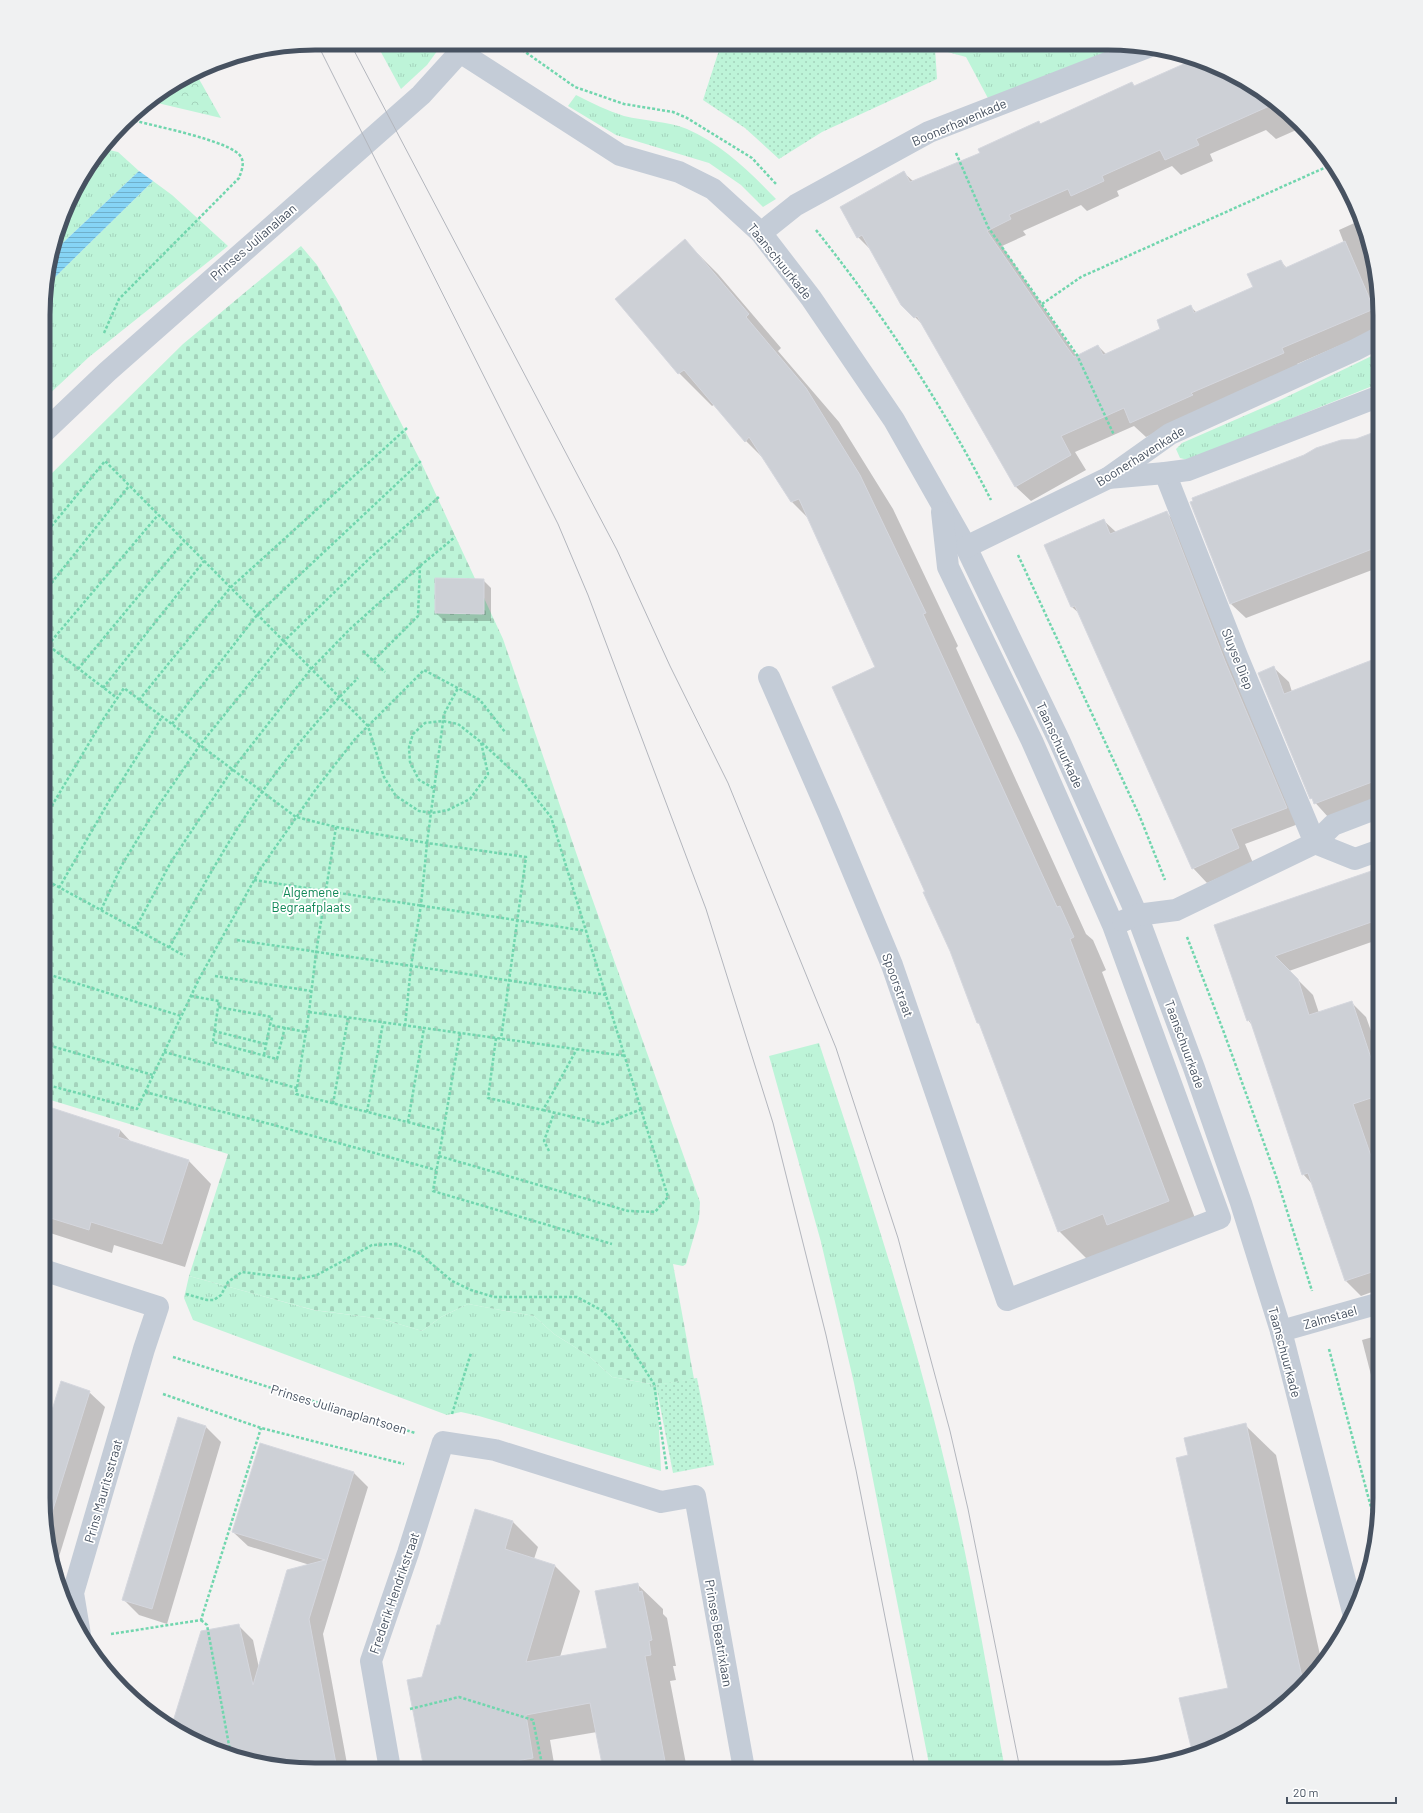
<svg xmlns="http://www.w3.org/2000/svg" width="1423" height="1813" viewBox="0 0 1423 1813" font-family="Barlow,sans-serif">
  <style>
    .grass { fill: url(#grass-tufts) }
    .forest { fill: url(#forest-crowns) }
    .cemetery { fill: url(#cemetery-stones) }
    .park { fill: url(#park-dots) }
    .water { fill: url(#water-rules) }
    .shadow { fill: #0003 }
    .building { fill: #cdd0d6; stroke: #d5d7de }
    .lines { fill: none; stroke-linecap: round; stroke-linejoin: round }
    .path { stroke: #71d6ae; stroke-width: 2.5; stroke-dasharray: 3 2; stroke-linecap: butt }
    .service { stroke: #c4ccd7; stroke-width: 22 }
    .minor { stroke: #c4ccd7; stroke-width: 22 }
    .tertiary { stroke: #c4ccd7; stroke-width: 22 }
    .tram { stroke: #b3b6bd; stroke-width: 1 }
    .labels { text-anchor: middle; stroke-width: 3.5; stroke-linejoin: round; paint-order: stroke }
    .street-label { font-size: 13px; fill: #475261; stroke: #fff }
    .park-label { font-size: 13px; fill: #0e8755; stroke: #fff }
    .rim { fill: none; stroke: #475261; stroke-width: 5 }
  </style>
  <defs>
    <pattern id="grass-tufts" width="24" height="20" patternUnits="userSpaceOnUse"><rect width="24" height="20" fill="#bdf4d8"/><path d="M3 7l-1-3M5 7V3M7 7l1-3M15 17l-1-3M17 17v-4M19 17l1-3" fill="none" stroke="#a4d3bc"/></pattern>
    <pattern id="forest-crowns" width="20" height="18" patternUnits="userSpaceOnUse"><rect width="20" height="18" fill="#bdf4d8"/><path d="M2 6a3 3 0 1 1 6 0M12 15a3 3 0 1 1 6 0" fill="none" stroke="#a4d3bc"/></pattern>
    <pattern id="cemetery-stones" width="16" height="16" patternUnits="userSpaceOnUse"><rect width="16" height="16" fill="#bdf4d8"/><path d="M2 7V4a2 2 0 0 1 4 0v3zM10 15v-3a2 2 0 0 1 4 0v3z" fill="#a4d3bc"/></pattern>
    <pattern id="park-dots" width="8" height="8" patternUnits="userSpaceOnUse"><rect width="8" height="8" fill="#bdf4d8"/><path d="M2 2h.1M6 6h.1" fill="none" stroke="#a4d3bc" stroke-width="1.8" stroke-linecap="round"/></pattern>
    <pattern id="water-rules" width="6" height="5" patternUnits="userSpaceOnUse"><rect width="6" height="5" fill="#86d4f5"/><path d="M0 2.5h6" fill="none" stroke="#6fafca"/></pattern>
  </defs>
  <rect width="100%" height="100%" fill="#f4f2f2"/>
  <g class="grass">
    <polygon points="376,43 443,43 427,65 401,89"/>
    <polygon points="922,45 1130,45 990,102 966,57"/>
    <path d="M576,95c16,8 32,16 48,21 21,5 43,5 63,13 35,15 64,44 89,70l-13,8 -22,-22 -32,-22 -93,-28 -48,-29z"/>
    <polygon points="104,149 118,152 139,171 51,254 57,228 79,179"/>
    <polygon points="153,181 172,195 228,246 89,357 45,398 45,287"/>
    <polygon points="1380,352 1380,383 1188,460 1180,458 1176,449 1182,443 1276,402"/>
    <path d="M819,1043c51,153 101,308 137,467 19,86 33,173 49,259h-75l-76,-386 -33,-141 -52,-186z"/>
    <polygon points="189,1276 313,1310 382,1319 422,1331 441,1317 468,1304 534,1316 554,1334 589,1356 612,1377 657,1385 661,1471 479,1416 461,1412 447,1415 193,1320 184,1298"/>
  </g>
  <polygon class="forest" points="195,72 221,118 149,101 179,80"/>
  <polygon class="cemetery" points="301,246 317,265 339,302 420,460 503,639 582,870 700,1202 699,1219 686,1264 683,1266 673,1264 694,1379 657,1385 612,1377 589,1356 554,1334 534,1316 468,1304 441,1317 422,1331 382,1319 314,1310 189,1276 228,1154 44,1098 45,480 183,344"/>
  <g class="park">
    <polygon points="721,44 922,45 935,48 937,79 822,132 779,159 745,128 703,100"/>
    <polygon points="697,1378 714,1465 673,1473 656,1385"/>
  </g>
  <polygon class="water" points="139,171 153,181 45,287 45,279 51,254"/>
  <g class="shadow">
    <polygon points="1196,59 1212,64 1259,89 1303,127 1276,139 1266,130 1210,154 1213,161 1181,175 1172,166 1117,191 1119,196 1087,211 1081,205 1023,231 1026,235 1002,246 1077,357 1098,346 1106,354 1162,329 1190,306 1197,313 1254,288 1280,261 1287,268 1344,243 1339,230 1361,220 1371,244 1380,314 1380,328 1297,364 1299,369 1146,437 1134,426 1075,452 1086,470 1031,501 1015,486 925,327 902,304 873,252 858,237 903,172 914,182 981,153 1039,122 1041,124 1132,83 1135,87"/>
    <polygon points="685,241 718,274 781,348 778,351 839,422 893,509 958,646 956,648 1086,934 1093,940 1106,970 1102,972 1201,1234 1092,1264 1059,1231 981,1025 978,1023 951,951 926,892 877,667 809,519 792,502 766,461 746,441 715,404 712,406 679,373 616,299"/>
    <polygon points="1380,431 1380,567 1246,618 1231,604 1356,440"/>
    <polygon points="1166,512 1181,527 1301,823 1245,844 1253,863 1207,883 1193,868 1081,615 1072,607 1045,546 1103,520 1116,532"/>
    <polygon points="483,580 491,588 491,621 444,621 436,613"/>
    <polygon points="1380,659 1380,798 1329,818 1311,798 1274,668 1289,682 1292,692"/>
    <polygon points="1380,869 1380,939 1289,971 1313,995 1319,1013 1351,1002 1366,1017 1380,1056 1380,1289 1361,1296 1346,1281 1313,1185 1303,1174 1252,1025 1248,1020 1216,925"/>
    <polygon points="50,1109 120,1130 132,1143 188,1160 211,1184 185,1267 114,1245 112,1253 44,1231 44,1128"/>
    <polygon points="1380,1335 1379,1406 1362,1340"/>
    <polygon points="89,1392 105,1407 54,1573 43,1499"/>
    <polygon points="1245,1425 1276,1455 1322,1664 1300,1691 1229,1689 1189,1456"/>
    <polygon points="206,1427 221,1442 167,1624 139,1615 123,1599"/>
    <polygon points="260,1444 354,1473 368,1487 323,1634 348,1769 297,1769 228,1756 164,1724 150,1713 174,1721 238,1625 253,1640 259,1668 310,1565 248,1546 233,1532"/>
    <polygon points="513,1522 538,1547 534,1559 555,1566 580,1591 560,1657 608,1648 637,1584 663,1609 663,1614 667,1618 676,1666 673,1666 676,1680 670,1681 687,1769 594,1769 594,1764 602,1762 597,1732 550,1740 555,1769 425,1769 408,1681 423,1678 441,1627"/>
  </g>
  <g class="building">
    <polygon points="1195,59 1212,64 1259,89 1276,103 1196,139 1199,145 1165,160 1160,150 1102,176 1104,181 1071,196 1068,189 1009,215 1011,219 987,231 1064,343 1074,357 1098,345 1103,355 1160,329 1157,320 1191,305 1194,313 1253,287 1247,274 1281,260 1285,268 1345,241 1374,309 1282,348 1284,353 1191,393 1193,395 1130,423 1124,408 1061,436 1071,455 1015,487 917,316 914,318 901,305 862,235 857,238 840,207 904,171 910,182 980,153 978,149 1039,121 1040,124 1132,82 1134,86"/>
    <polygon points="685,239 749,314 746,317 806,388 860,475 926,613 923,614 1057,907 1060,906 1074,937 1070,939 1169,1201 1107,1225 1103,1214 1058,1232 979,1023 977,1023 950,951 923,892 925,892 908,854 832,687 875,667 799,499 791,502 749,437 745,442 684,370 678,374 615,299"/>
    <polygon points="1380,430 1380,546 1230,604 1190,502 1193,501 1192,498 1304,455 1316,448 1341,440 1356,439"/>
    <polygon points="1167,511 1225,661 1287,808 1231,829 1239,848 1192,869 1075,606 1071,607 1044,545 1104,519 1110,534"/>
    <polygon points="435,578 484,579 484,614 435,613"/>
    <polygon points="1372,660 1380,681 1380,779 1314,804 1312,798 1310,799 1258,673 1274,666 1284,694"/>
    <polygon points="1380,868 1380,919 1275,956 1298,979 1309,1015 1352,1001 1380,1085 1380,1095 1353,1104 1380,1182 1380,1244 1371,1247 1378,1270 1345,1281 1308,1173 1302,1175 1250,1020 1247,1021 1214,925"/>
    <polygon points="49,1107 120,1130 118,1137 189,1160 162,1244 91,1222 89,1230 44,1216 44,1125"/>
    <polygon points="61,1381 90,1391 50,1519 46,1519 43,1499 43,1439"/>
    <polygon points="178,1417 206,1426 152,1609 122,1600"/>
    <polygon points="1246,1423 1304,1686 1300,1691 1244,1734 1193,1755 1179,1698 1228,1688 1176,1458 1188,1455 1184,1438"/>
    <polygon points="260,1443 354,1472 309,1619 337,1769 297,1769 228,1756 171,1728 201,1631 239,1624 253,1685 287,1570 325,1560 232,1532"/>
    <polygon points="475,1509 513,1521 505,1549 555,1565 526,1662 607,1648 595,1591 638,1583 639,1592 642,1591 652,1640 649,1641 651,1655 645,1656 665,1761 619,1769 603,1769 590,1703 526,1715 533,1758 472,1769 424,1769 407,1680 422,1677 437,1625 440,1625"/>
  </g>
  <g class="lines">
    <g class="path">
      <polyline points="514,44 575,87 624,104 673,112 687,118 752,158 776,184"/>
      <polyline points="956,153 988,227 1077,355 1114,435"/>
      <path d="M816,230c67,84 126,174 175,270"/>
      <polyline points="1042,304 1081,277 1333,164"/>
      <path d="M104,333l15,-34 120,-121c2,-6 6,-14 2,-21 -8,-16 -92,-32 -113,-38"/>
      <polyline points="45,534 105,461 368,726 384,777 396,796 419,811 432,813 448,810 470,799 488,774 481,742 458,724 443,721 425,723 413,734 409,747 410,762 419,780 435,789"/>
      <polyline points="1018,555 1140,817 1165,880"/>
      <polyline points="45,591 129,486"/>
      <polyline points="45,643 117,698"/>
      <polyline points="48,645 158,515"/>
      <polyline points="363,651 385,672"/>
      <polyline points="374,660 418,616 420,566"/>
      <polyline points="78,669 184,541"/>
      <polyline points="103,688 204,561"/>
      <polyline points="139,700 230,588 407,428"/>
      <polyline points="172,724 257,615 422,460"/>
      <polyline points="44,819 104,718 124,688 296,817 336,827 427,843 526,857 501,1039"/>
      <polyline points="336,827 316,953 309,1012 296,1094 443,1131"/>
      <polyline points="44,879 185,956"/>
      <polyline points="254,880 587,931"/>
      <polyline points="59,888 109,801 162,717"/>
      <polyline points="101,910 122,865 154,812 200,745 284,641 373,555 440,496"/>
      <polyline points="135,929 171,862 232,770 311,669 350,629 420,566 455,537"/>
      <polyline points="1187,937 1223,1030 1277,1179 1312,1291"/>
      <polyline points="237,940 607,995"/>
      <path d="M169,948c29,-53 58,-107 93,-156 29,-41 61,-79 96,-114"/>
      <polyline points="44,973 181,1016"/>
      <polyline points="215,976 311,991"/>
      <polyline points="191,996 219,1001 218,1007"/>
      <polyline points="309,1012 626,1056"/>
      <polyline points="405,1026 411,966 421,905 427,843 444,714 458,688"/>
      <polyline points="285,1027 277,1059 213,1042 218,1007 272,1017 270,1025 306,1032"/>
      <polyline points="214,1031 266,1044"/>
      <polyline points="460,1033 433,1191 612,1244"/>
      <polyline points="496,1038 488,1098 543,1110 577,1049"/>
      <polyline points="44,1044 153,1075"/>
      <polyline points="164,1052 297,1088"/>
      <polyline points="264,1055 270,1025"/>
      <polyline points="44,1084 137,1109 200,977 261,868 316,789 355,739 424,670 480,700 505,732"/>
      <polyline points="145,1092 270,1124 436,1170"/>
      <polyline points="333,1104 348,1018"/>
      <polyline points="543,1110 603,1124 642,1109"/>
      <polyline points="367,1112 383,1023"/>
      <polyline points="408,1122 424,1028"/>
      <polyline points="549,1151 544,1141 554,1113"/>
      <polyline points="439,1156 628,1211 655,1212 668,1197 551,817 520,778 481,742"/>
      <polyline points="186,1294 207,1300 214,1300 221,1295 228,1282 242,1272 299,1279 317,1275 372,1245 395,1244 419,1253 452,1281 471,1290 494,1297 577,1297 601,1310 616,1324 654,1384 667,1470"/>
      <polyline points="1329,1349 1377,1530"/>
      <polyline points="173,1357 415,1433"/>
      <polyline points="163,1394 261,1428 404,1464"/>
      <polyline points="452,1414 471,1353"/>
      <polyline points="201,1620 207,1625 231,1756"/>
      <polyline points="111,1634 201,1620 261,1428"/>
      <polyline points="410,1709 459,1697 533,1720 543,1769"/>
    </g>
    <polyline class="service" points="1165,473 1237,656 1315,843"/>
    <g class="minor">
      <polyline points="460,52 620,155 679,172 713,189 761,233 811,298 894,420 966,547 1059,740 1137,915 1194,1068 1241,1203 1281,1331 1353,1612"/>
      <polyline points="761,233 796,205 929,132 1148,47"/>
      <polyline points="1108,478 1165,473 1188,470 1380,396"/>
      <polyline points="966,547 1108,478 1170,434 1355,350 1380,337"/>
      <polyline points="769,677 829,814 892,965 1007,1300 1220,1218 1113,925 1032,741 948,567 942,512"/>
      <polyline points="1315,843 1355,859 1380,850"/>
      <polyline points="1123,921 1137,915 1176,910 1315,843 1333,825 1380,807"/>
      <polyline points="43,1270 158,1307 144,1349 73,1593 80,1635"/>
      <polyline points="1281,1331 1380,1303"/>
      <polyline points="390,1769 371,1661 408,1553 443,1442 495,1450 661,1502 695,1496 744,1769"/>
    </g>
    <polyline class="tertiary" points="45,431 107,372 421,95 460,52 464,43"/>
    <g class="tram">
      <polyline points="317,43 558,524 588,595 706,909 773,1123 826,1335 856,1470 915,1769"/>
      <polyline points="350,43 617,550 670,666 728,783 836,1048 898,1238 950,1431 968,1509 1020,1769"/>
    </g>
  </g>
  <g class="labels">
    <g class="street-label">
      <text transform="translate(959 122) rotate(-23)" y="5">Boonerhavenkade</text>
      <text transform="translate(253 242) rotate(-41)" y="5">Prinses Julianalaan</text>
      <text transform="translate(780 261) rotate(51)" y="5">Taanschuurkade</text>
      <text transform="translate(1140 456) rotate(-32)" y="5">Boonerhavenkade</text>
      <text transform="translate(1238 659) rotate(68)" y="5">Sluyse Diep</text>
      <text transform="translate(1060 745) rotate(65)" y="5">Taanschuurkade</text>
      <text transform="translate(898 985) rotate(70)" y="5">Spoorstraat</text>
      <text transform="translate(1185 1044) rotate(70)" y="5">Taanschuurkade</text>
      <text transform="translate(1330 1317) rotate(-16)" y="5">Zalmstael</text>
      <text transform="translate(1285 1352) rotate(75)" y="5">Taanschuurkade</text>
      <text transform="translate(339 1409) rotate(17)" y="5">Prinses Julianaplantsoen</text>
      <text transform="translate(103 1491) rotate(-74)" y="5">Prins Mauritsstraat</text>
      <text transform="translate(394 1593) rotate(-71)" y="5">Frederik Hendrikstraat</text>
      <text transform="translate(719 1633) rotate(80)" y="5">Prinses Beatrixlaan</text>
    </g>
    <g class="park-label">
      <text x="311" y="897">Algemene<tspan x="311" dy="15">Begraafplaats</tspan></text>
    </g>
  </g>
  <path d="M0 0H1423V1813H0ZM315 50H1108A265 265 0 0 1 1373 315V1498A265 265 0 0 1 1108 1763H315A265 265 0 0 1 50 1498V315A265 265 0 0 1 315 50Z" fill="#f0f1f2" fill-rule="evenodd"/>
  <path class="rim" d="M315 50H1108A265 265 0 0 1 1373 315V1498A265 265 0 0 1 1108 1763H315A265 265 0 0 1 50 1498V315A265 265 0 0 1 315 50Z"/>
  <path d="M1287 1797v6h109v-6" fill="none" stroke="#475261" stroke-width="2"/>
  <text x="1293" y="1797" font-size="12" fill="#475261" stroke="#ffffff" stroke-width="3" paint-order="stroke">20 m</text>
</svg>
